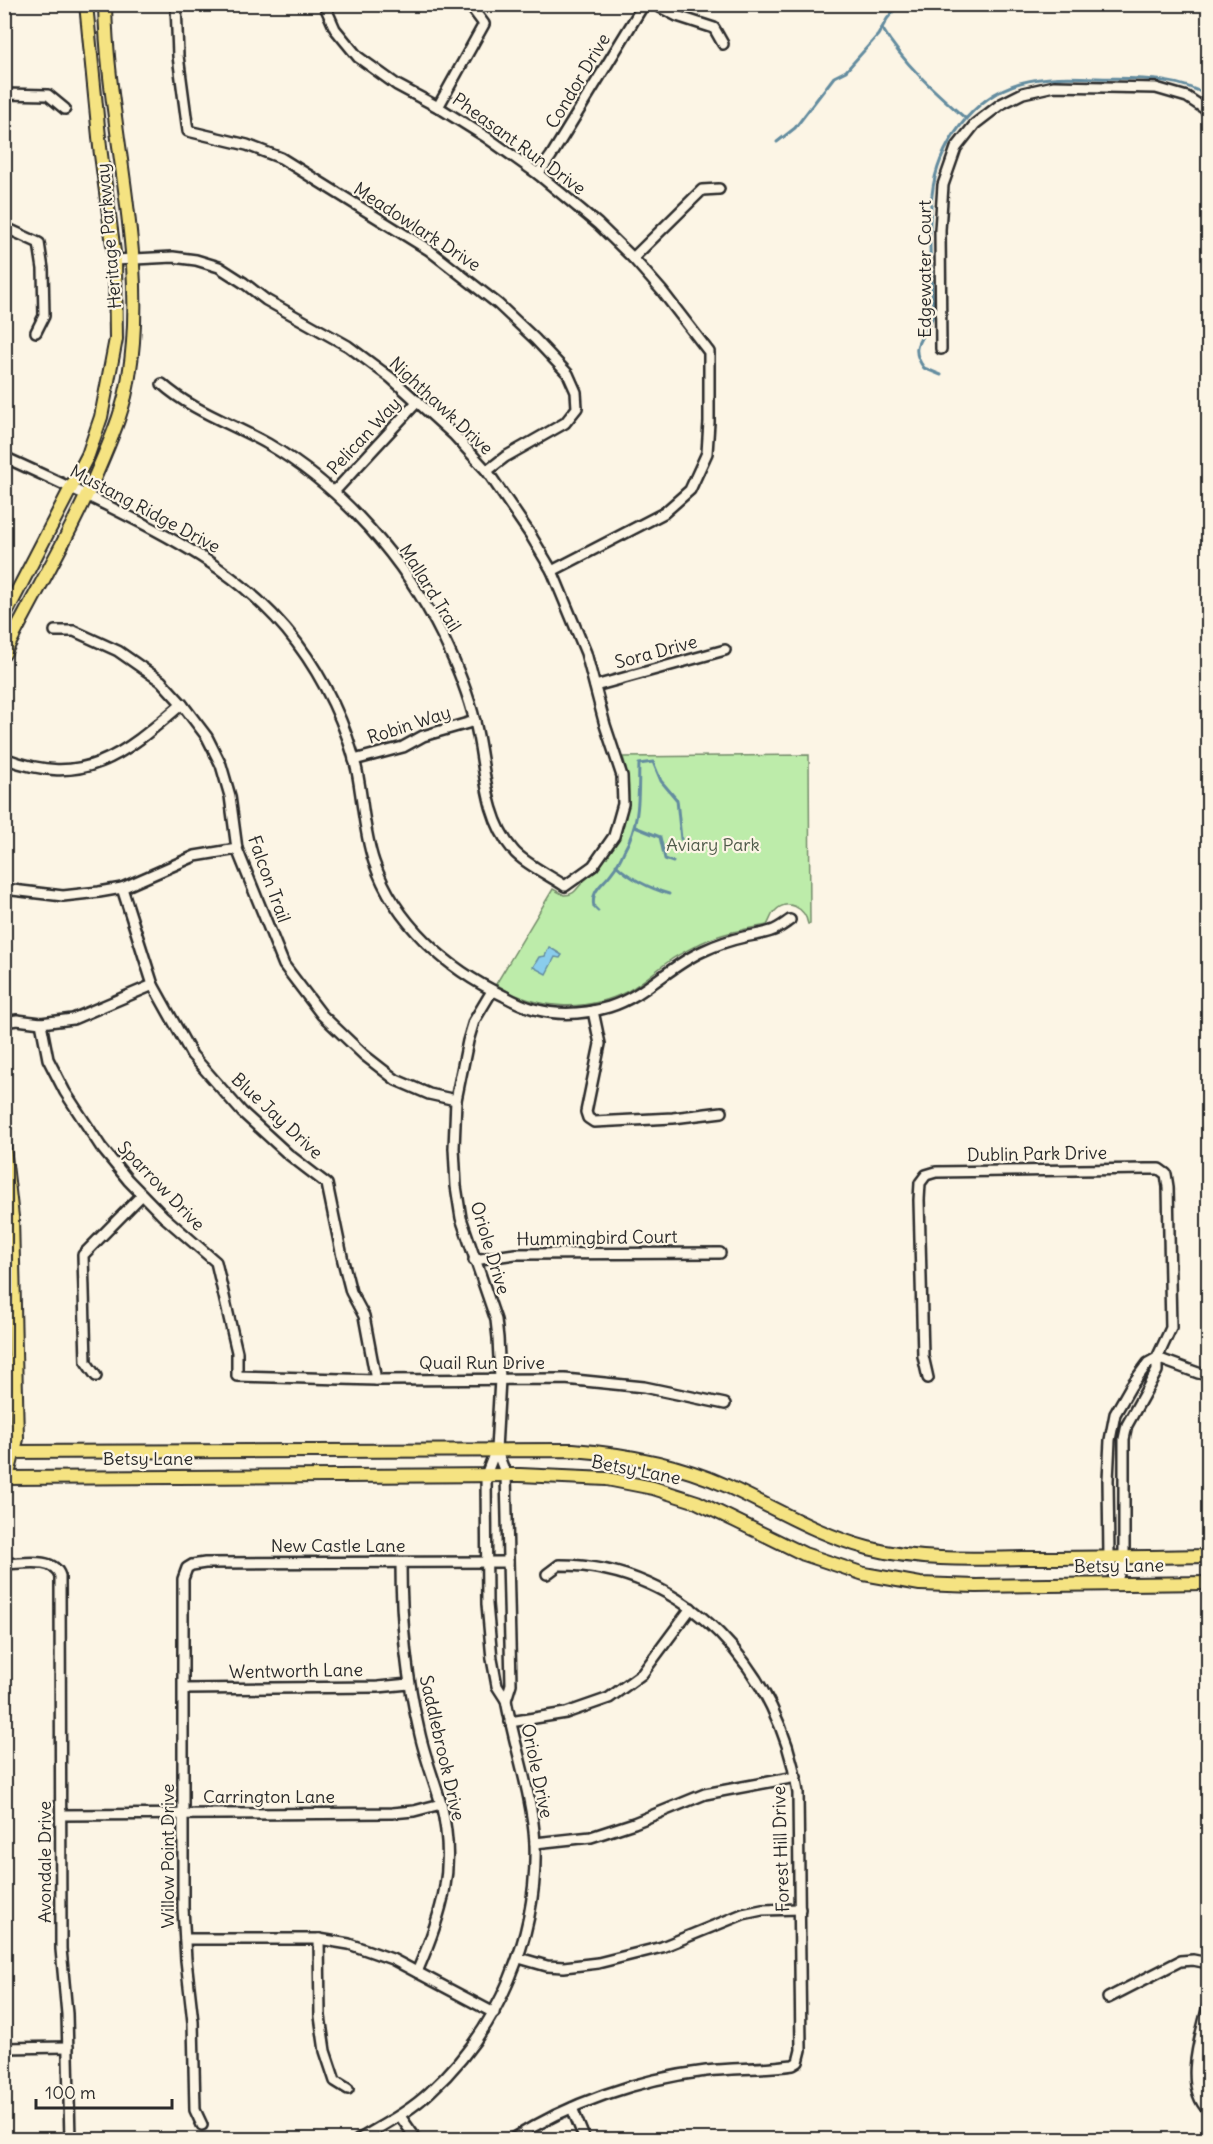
<svg xmlns="http://www.w3.org/2000/svg" width="1213" height="2144" viewBox="0 0 1213 2144" font-family="Delius,sans-serif">
  <style>
    .green { fill: #bdecaa; stroke: #748c6a; stroke-width: 1.5 }
    .water { fill: #8acdec; stroke: #648c9f; stroke-width: 1.5 }
    .lines { fill: none; stroke-linecap: round; stroke-linejoin: round }
    .stream { stroke: #648c9f; stroke-width: 3 }
    .minor-casing { stroke: #2b2b2b; stroke-width: 14 }
    .major-casing { stroke: #2b2b2b; stroke-width: 16 }
    .minor { stroke: #fcf5e5; stroke-width: 9 }
    .major { stroke: #f5e382; stroke-width: 12 }
    .labels { text-anchor: middle; stroke-width: 4.5; stroke-linejoin: round; paint-order: stroke }
    .street-label { font-size: 18px; fill: #2b2b2b; stroke: #fcf5e5 }
    .park-label { font-size: 18px; fill: #505b4b; stroke: #fcf5e5 }
  </style>
  <rect width="100%" height="100%" fill="#fcf5e5"/>
  <filter id="ink" filterUnits="userSpaceOnUse"><feTurbulence type="fractalNoise" baseFrequency=".0167" numOctaves="2"/><feDisplacementMap in="SourceGraphic" scale="12" xChannelSelector="R" yChannelSelector="G"/><feConvolveMatrix kernelMatrix="1 2 1 2 8 2 1 2 1" color-interpolation-filters="sRGB"/></filter>
  <g filter="url(#ink)">
    <path class="green" d="M809,755l1,169h-2c-3,-16 -21,-27 -34,-12 -3,3 -4,9 -7,13 -22,4 -46,8 -66,18 -11,6 -22,11 -32,18 -14,10 -27,22 -41,30 -42,22 -93,19 -132,-7l57,-95 11,6c12,0 13,-8 21,-15 37,-32 53,-75 38,-123z"/>
    <polygon class="water" points="549,947 562,955 560,958 555,957 546,974 533,967 539,957 545,956"/>
    <g class="lines">
      <g class="stream">
        <path d="M882,28c21,35 52,63 83,90"/>
        <polyline points="777,142 795,128 834,77 846,71 878,35 887,19 899,4"/>
        <path d="M941,375l-17,-7c-19,-26 5,-31 9,-54 -1,-39 -6,-80 -1,-119 5,-48 40,-98 88,-112 25,-7 52,-6 77,-5 38,1 79,-2 111,18"/>
        <polyline points="635,827 660,837 665,859 673,862"/>
        <path d="M616,865c16,15 33,23 53,29"/>
        <path d="M598,911l-4,-4c-4,-17 10,-23 18,-35 5,-6 9,-14 12,-21 17,-30 14,-54 15,-87l14,-2 8,19 16,19 4,39"/>
      </g>
      <g class="minor-casing">
        <g id="minor">
          <polyline points="176,4 178,56 188,131 247,145 281,158 429,250 498,304 535,339 568,374 576,392 577,408 565,423 505,457 487,471"/>
          <polyline points="324,4 335,29 358,57 397,85 438,107 486,137 538,174 598,224 633,258 662,291 709,352 709,422 707,453 690,490 664,513 552,571"/>
          <polyline points="654,4 677,16 714,28 723,44"/>
          <polyline points="4,94 48,95 65,109"/>
          <polyline points="438,107 484,24 469,4"/>
          <polyline points="538,174 551,156 644,4"/>
          <polyline points="4,227 39,243 43,269 44,316 36,332"/>
          <polyline points="633,258 702,190 719,189"/>
          <path d="M115,260l58,-3 23,3 23,7 25,16 22,17 82,46 43,32 63,57 33,36 43,63 22,37 34,82 19,72 17,51 1,28 -9,32 -21,30 -28,20c-13,-9 -43,-24 -52,-36 -30,-36 -27,-85 -38,-128 -7,-30 -19,-58 -32,-85 -38,-77 -100,-149 -175,-193 -35,-20 -76,-33 -106,-60"/>
          <polyline points="941,349 940,230 943,185 956,148 975,124 1001,104 1023,93 1054,86 1156,88 1187,97 1208,111"/>
          <path d="M4,457c42,19 83,38 124,59 64,32 125,68 169,127 27,36 50,83 60,128 6,30 7,62 17,91 21,61 73,107 130,134 9,5 19,10 30,13 25,7 51,5 75,-2 36,-11 60,-41 94,-56 13,-6 27,-11 41,-14 9,-2 19,-3 27,-6 7,-2 13,-7 19,-11"/>
          <polyline points="334,492 418,401"/>
          <polyline points="55,631 74,631 118,651 161,681 182,704 207,737 221,765 230,796 237,849 284,965 322,1015 364,1055 396,1080 429,1094 456,1100"/>
          <polyline points="595,686 725,650"/>
          <path d="M4,758c81,31 120,-4 178,-54"/>
          <polyline points="354,760 403,747 423,736 475,721"/>
          <polyline points="122,888 153,985 192,1055 242,1112 288,1154 327,1184 343,1261 351,1292 364,1316 376,1380"/>
          <polyline points="4,889 63,896 99,892 122,888 195,856 237,849"/>
          <polyline points="593,1011 600,1044 586,1112 588,1118 594,1122 673,1118 722,1112"/>
          <polyline points="4,1022 17,1020 41,1023 73,1019 153,985"/>
          <polyline points="41,1023 48,1059 65,1092 101,1147 128,1180 163,1216 216,1262 237,1352 237,1376 376,1380 565,1379 644,1387 725,1404"/>
          <polyline points="474,1260 515,1254 720,1253"/>
          <polyline points="1157,1358 1198,1373 1208,1375"/>
          <polyline points="96,1376 86,1362 83,1255 142,1195"/>
          <polyline points="928,1378 923,1356 919,1200 920,1183 926,1175 936,1172 1147,1169 1159,1169 1166,1174 1168,1187 1171,1328 1157,1358 1157,1371 1127,1425 1124,1439 1124,1557 1116,1584 1109,1557 1108,1480 1110,1440 1115,1414 1131,1386 1148,1363 1157,1358"/>
          <polyline points="496,1449 506,1475 511,1684 506,1700"/>
          <path d="M401,1563c0,56 5,112 18,167 5,25 15,49 22,74 16,64 1,110 -24,168"/>
          <path d="M4,1564c17,0 50,-8 56,12l1,373 6,65 3,126"/>
          <polyline points="184,1689 378,1687 409,1684"/>
          <polyline points="510,1722 566,1713 609,1698 642,1674 691,1608"/>
          <polyline points="62,1815 392,1813 414,1811 441,1804"/>
          <polyline points="535,1843 591,1837 634,1823 705,1794 796,1777"/>
          <polyline points="185,1939 319,1939 349,1944 392,1959 494,2013"/>
          <polyline points="319,1939 320,2016 325,2051 335,2081 348,2089"/>
          <polyline points="519,1958 547,1966 564,1967 598,1963 662,1947 743,1914 762,1910 800,1909"/>
          <polyline points="1108,1998 1180,1961 1193,1960 1208,1963"/>
          <path d="M1208,2006c-7,29 -25,80 0,104"/>
          <polyline points="4,2048 68,2047"/>
          <polyline points="572,2108 585,2140"/>
          <polyline points="400,2116 417,2140"/>
          <polyline points="202,2125 195,2110 193,2022 186,1960 183,1908 183,1579 187,1568 192,1565 205,1563 508,1562"/>
          <path d="M358,2140c25,-15 51,-28 72,-48 69,-63 108,-155 105,-249 -3,-49 -20,-94 -29,-143l-9,-14 -5,-27 -5,-55 -1,-129 10,-26 4,-70 -2,-41 -2,-18 -35,-102 -5,-32 -2,-38 2,-48 12,-59 6,-20 18,-30"/>
          <path d="M511,2140c58,-37 127,-61 195,-69 29,-3 58,-2 87,-6l5,-3 3,-12 -3,-257c-17,-120 -112,-229 -239,-228l-12,9"/>
        </g>
      </g>
      <g class="major-casing">
        <g id="major">
          <polyline points="4,617 88,455 101,417 116,339 115,260 100,147 86,4"/>
          <path d="M4,654c33,-65 71,-128 99,-196 11,-26 22,-53 26,-82 20,-121 -22,-249 -24,-372"/>
          <polyline points="4,1147 12,1217 17,1439 7,1478"/>
          <path d="M4,1452l569,-2c52,4 107,15 154,36 48,22 91,49 141,62 50,13 104,11 154,10 62,0 124,-1 186,-2"/>
          <polyline points="4,1478 520,1475 607,1479 653,1488 697,1502 804,1554 864,1574 920,1584 976,1586 1208,1583"/>
        </g>
      </g>
      <use href="#minor" class="minor"/>
      <use href="#major" class="major"/>
    </g>
  </g>
  <g class="labels">
    <g class="street-label">
      <text transform="translate(578 81) rotate(-59)" y="6">Condor Drive</text>
      <text transform="translate(519 144) rotate(36)" y="6">Pheasant Run Drive</text>
      <text transform="translate(417 227) rotate(33)" y="6">Meadowlark Drive</text>
      <text transform="translate(109 236) rotate(-95)" y="6">Heritage Parkway</text>
      <text transform="translate(925 269) rotate(-90)" y="6">Edgewater Court</text>
      <text transform="translate(441 406) rotate(43)" y="6">Nighthawk Drive</text>
      <text transform="translate(364 436) rotate(-47)" y="6">Pelican Way</text>
      <text transform="translate(145 509) rotate(28)" y="6">Mustang Ridge Drive</text>
      <text transform="translate(430 588) rotate(58)" y="6">Mallard Trail</text>
      <text transform="translate(656 652) rotate(-15)" y="6">Sora Drive</text>
      <text transform="translate(409 725) rotate(-18)" y="6">Robin Way</text>
      <text transform="translate(269 879) rotate(70)" y="6">Falcon Trail</text>
      <text transform="translate(277 1116) rotate(43)" y="6">Blue Jay Drive</text>
      <text transform="translate(1037 1154) rotate(-1)" y="6">Dublin Park Drive</text>
      <text transform="translate(161 1186) rotate(46)" y="6">Sparrow Drive</text>
      <text transform="translate(597 1238) rotate(-1)" y="6">Hummingbird Court</text>
      <text transform="translate(490 1248) rotate(73)" y="6">Oriole Drive</text>
      <text x="482" y="1369">Quail Run Drive</text>
      <text x="148" y="1465">Betsy Lane</text>
      <text transform="translate(636 1470) rotate(11)" y="6">Betsy Lane</text>
      <text x="338" y="1552">New Castle Lane</text>
      <text transform="translate(1119 1566) rotate(-1)" y="6">Betsy Lane</text>
      <text transform="translate(296 1671) rotate(-1)" y="6">Wentworth Lane</text>
      <text transform="translate(442 1748) rotate(77)" y="6">Saddlebrook Drive</text>
      <text transform="translate(537 1771) rotate(78)" y="6">Oriole Drive</text>
      <text x="269" y="1803">Carrington Lane</text>
      <text transform="translate(781 1849) rotate(-92)" y="6">Forest Hill Drive</text>
      <text transform="translate(168 1856) rotate(-90)" y="6">Willow Point Drive</text>
      <text transform="translate(45 1862) rotate(-90)" y="6">Avondale Drive</text>
    </g>
    <g class="park-label">
      <text x="713" y="851">Aviary Park</text>
    </g>
  </g>
  <rect width="1213" height="2144" fill="none" stroke="#fcf5e5" stroke-width="24"/>
  <rect x="12" y="12" width="1189" height="2120" fill="none" stroke="#2b2b2b" stroke-width="2" filter="url(#ink)"/>
  <path d="M36 2099v9h136v-9" fill="none" stroke="#2b2b2b" stroke-width="3"/>
  <text x="45" y="2099" font-size="18" fill="#2b2b2b" stroke="#fcf5e5" stroke-width="4.5" paint-order="stroke">100 m</text>
</svg>
